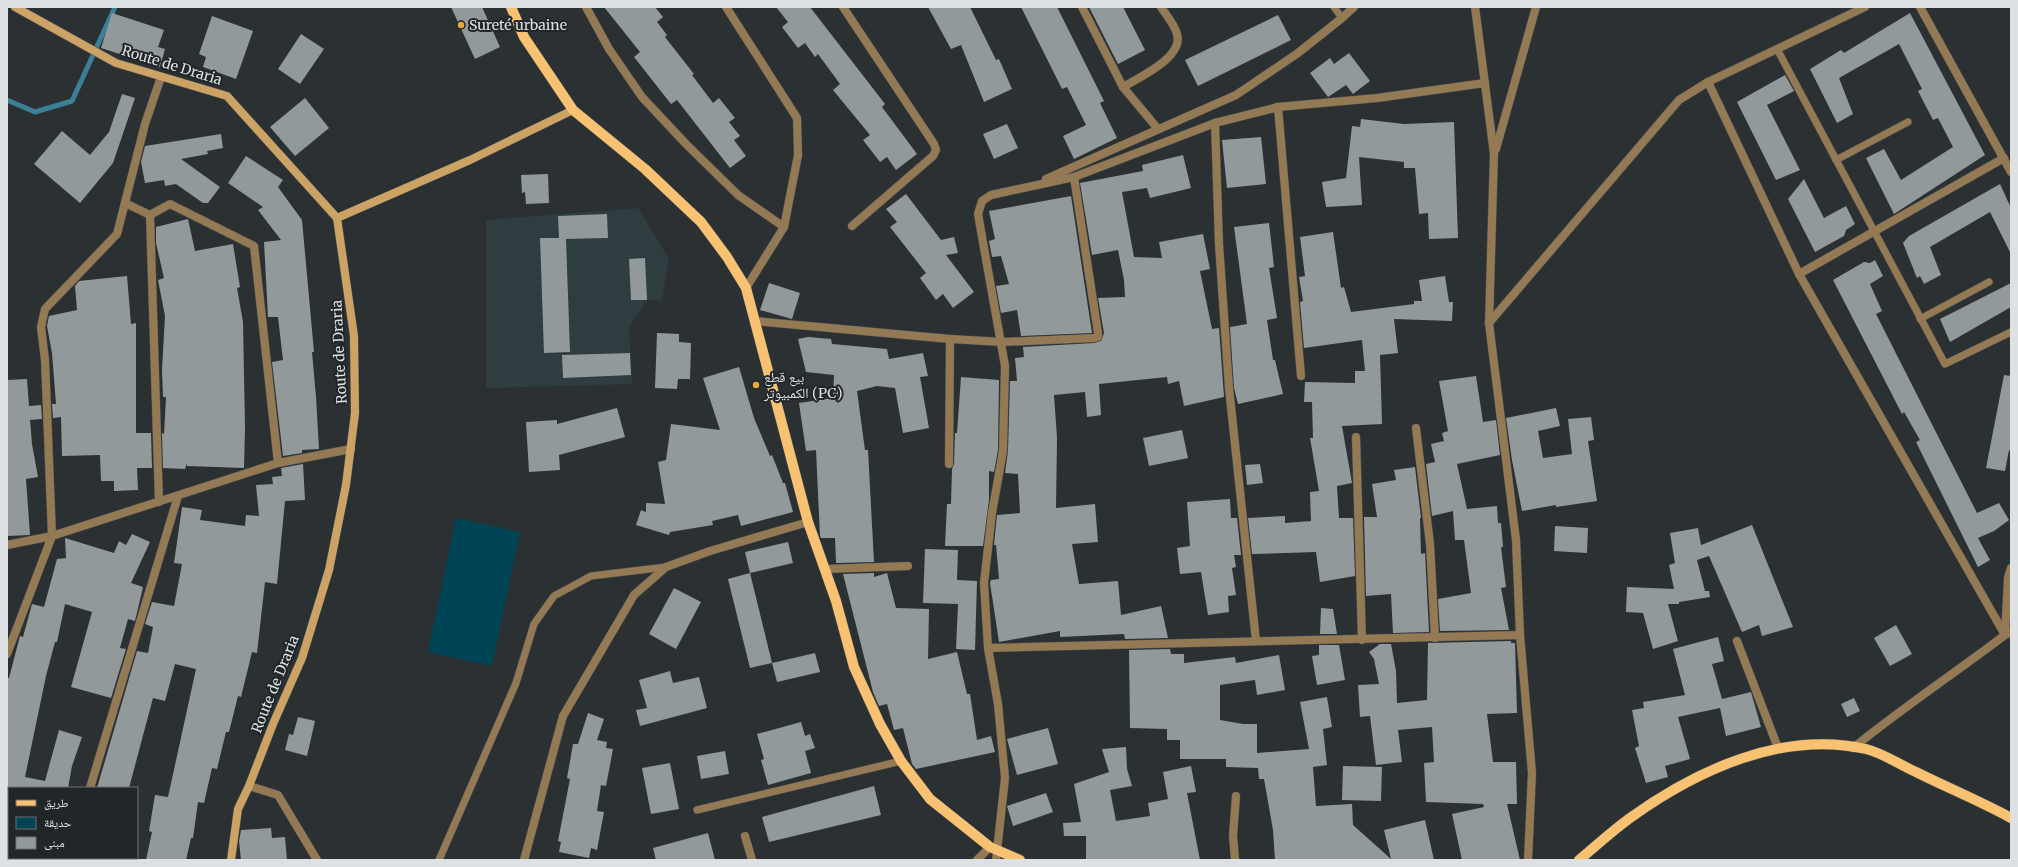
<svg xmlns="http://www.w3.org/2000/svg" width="2018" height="867" viewBox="0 0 2018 867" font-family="Merriweather,'Noto Naskh Arabic',serif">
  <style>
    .built { fill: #2f3c40 }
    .green { fill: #045 }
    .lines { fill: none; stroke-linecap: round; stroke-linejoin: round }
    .stream { stroke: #3c8097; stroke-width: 5 }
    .building { fill: #92999b }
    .service-casing { stroke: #484d4f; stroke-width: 8 }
    .minor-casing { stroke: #484d4f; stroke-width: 9 }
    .secondary-casing { stroke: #484d4f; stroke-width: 9 }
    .primary-casing { stroke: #484d4f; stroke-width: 11 }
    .service { stroke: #937954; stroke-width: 7 }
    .minor { stroke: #937954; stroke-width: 8 }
    .secondary { stroke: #cca365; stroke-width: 8 }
    .primary { stroke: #f8c272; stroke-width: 10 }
    .poi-dot { fill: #eba93a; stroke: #212729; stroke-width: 1.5 }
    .labels { text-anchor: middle; stroke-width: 4; stroke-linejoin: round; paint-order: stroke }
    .poi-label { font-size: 14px; fill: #dee1e3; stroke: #212729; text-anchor: start }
    .street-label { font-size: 14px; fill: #dee1e3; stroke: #212729 }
  </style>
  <rect width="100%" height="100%" fill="#2b3133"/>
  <polygon class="built" points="638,208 669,259 662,301 647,300 629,327 632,384 486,388 486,220"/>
  <polygon class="green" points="456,518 520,532 492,666 428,652"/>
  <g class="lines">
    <polyline class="stream" points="7,100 35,112 72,101 115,7"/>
  </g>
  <g class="building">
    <polygon points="451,7 482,7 500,47 475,59"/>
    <polygon points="604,7 655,7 663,17 657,22 667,35 665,37 694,74 692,75 713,103 719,98 735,118 729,122 740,136 734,140 746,156 730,168 677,100 671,104 634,57 640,52"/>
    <polygon points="776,7 810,7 885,104 882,107 917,154 896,170 887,157 880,162 863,140 870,135 833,90 840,84 818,54 815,57 805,43 798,48 782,27 788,22"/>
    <polygon points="928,7 970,7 996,60 999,59 1012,89 984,102 961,45 951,49"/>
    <polygon points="1021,7 1057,7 1104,101 1100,103 1117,138 1074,159 1063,136 1086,125 1067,87 1062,89"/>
    <polygon points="1089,7 1123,7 1145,50 1118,64"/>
    <polygon points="112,13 164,30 158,47 165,49 160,67 101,48"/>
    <polygon points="1910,13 1985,155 1894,214 1866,158 1884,149 1901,180 1953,147 1938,118 1933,120 1918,91 1922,89 1899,44 1839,78 1853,114 1837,123 1810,69 1841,50 1844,53"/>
    <polygon points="1278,15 1291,40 1198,86 1185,60"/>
    <polygon points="212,16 253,31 236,79 203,67 206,57 199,54"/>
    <polygon points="301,34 324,49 300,84 278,69"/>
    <polygon points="1349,53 1370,81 1353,94 1346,85 1328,97 1310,73 1330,58 1334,64"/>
    <polygon points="1785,75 1794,91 1767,105 1800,170 1776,180 1737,102"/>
    <polygon points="122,94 135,98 113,163 80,203 34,164 62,131 90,155 109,132"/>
    <polygon points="305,98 329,128 295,156 270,127"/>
    <polygon points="1361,119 1404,124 1454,122 1458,238 1429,239 1428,213 1419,214 1415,168 1404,168 1404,162 1359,157 1362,205 1326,207 1322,182 1346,178 1352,126 1360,127"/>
    <polygon points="1007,124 1018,148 994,159 983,134"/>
    <polygon points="221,134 223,148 207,151 208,154 181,159 220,187 208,203 203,203 176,184 165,186 164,180 145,183 141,162 145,146"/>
    <polygon points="1261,137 1266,184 1227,188 1222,140"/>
    <polygon points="1183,155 1191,188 1150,198 1147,188 1122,192 1134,257 1162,258 1159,242 1203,234 1210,269 1200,271 1212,329 1219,328 1224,397 1184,406 1179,381 1168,384 1167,377 1099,384 1101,415 1087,417 1085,392 1054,395 1057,438 1056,508 1095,504 1098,542 1072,544 1079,584 1118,581 1121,615 1161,606 1168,638 1125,639 1124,634 1060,637 1060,631 999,642 990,583 991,580 999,579 996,545 994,545 997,515 1020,513 1018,474 1005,473 1008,451 1010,381 1017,381 1015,358 1024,357 1023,347 1094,343 1101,341 1104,333 1098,298 1125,297 1124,280 1118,250 1092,255 1080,183 1143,171 1142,165"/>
    <polygon points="246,156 283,180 278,187 302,220 314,352 312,352 316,397 319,449 302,450 302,453 283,456 272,362 283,360 278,317 268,317 264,242 281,240 258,210 263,207 228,183"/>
    <polygon points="548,174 549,203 526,204 525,192 522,193 521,175"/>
    <polygon points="1804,179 1824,218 1846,206 1855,224 1846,230 1844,236 1815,252 1788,199"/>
    <polygon points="2000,184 2011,208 2011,254 1990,212 1930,247 1941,275 1924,284 1920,276 1917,278 1903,243 1909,236"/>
    <polygon points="906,194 941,240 954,237 958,253 946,255 974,292 953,308 943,294 936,300 920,278 926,273 890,227 897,222 886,209"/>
    <polygon points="1071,196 1092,333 1021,336 1017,310 1001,313 996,286 1009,284 1001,256 992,257 989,241 995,239 989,211"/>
    <polygon points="607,214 608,238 566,239 570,352 544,353 540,238 559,238 558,216"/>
    <polygon points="188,219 195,251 233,244 240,287 237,288 243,322 245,428 244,468 187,466 187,463 185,469 163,468 162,433 164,434 166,397 163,397 162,370 165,316 158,280 164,278 156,243 156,227"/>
    <polygon points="1269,223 1274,267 1269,268 1277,318 1267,320 1273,360 1275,360 1283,394 1238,404 1234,388 1230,327 1247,324 1234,227"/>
    <polygon points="1333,232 1341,288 1344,287 1351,312 1414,304 1414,301 1422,301 1419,280 1445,276 1449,302 1453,302 1452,321 1394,319 1398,353 1380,355 1382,424 1342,426 1352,483 1337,486 1339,518 1353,518 1355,576 1320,582 1316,552 1252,554 1248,518 1285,516 1285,523 1311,521 1310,492 1319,491 1310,438 1313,438 1312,402 1304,402 1305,382 1355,383 1355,371 1365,371 1362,340 1304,348 1300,302 1303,301 1299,277 1305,276 1300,237"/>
    <polygon points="645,258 647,300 631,300 629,259"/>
    <polygon points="1875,260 1883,276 1870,284 1882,311 1876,314 1977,513 1999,503 2009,520 1994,531 1978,538 1990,560 1978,567 1916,442 1920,440 1904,412 1902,414 1833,280 1864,262 1870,263"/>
    <polygon points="127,276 131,324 136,323 136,433 151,433 152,468 137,468 138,490 114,491 114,481 101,481 100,455 62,456 61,417 53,418 52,404 56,404 52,353 47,326 49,316 77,310 75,286 79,281"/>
    <polygon points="769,283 800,293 792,319 760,310"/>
    <polygon points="2011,283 2011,307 1950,342 1940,319"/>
    <polygon points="657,333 679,334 679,342 691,343 690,379 678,379 677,389 655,388"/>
    <polygon points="808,337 831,339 832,344 887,349 889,359 923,353 928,376 920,377 929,428 903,433 895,388 877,386 857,391 865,450 868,450 874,562 836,563 835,538 821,538 820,536 816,450 806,451 799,403 833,398 834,375 806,372 798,339"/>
    <polygon points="630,353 631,375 563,378 562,355"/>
    <polygon points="739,367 754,418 770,456 772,455 783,483 785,483 793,512 741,526 738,515 712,521 713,525 670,532 669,535 636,525 641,510 646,512 646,503 665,504 658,462 666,460 671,424 720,430 703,378"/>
    <polygon points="2004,375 2011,376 2011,451 2009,450 2005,471 1986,468"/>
    <polygon points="1476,376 1483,422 1496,420 1500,455 1457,464 1467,509 1497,506 1498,523 1501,523 1503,547 1501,547 1506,587 1501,588 1509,630 1440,631 1438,599 1471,593 1464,540 1455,540 1453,511 1432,516 1426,464 1435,462 1431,444 1444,441 1442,433 1448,431 1439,381"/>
    <polygon points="961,377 999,380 998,450 994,472 989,471 989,500 983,546 945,546 947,504 951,504 952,469 954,464 955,433 957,433"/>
    <polygon points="27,379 29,406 41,405 42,419 30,420 32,444 38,477 26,479 30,535 8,536 7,380"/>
    <polygon points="617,408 625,437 559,455 560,470 529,472 526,422 557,420 557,424"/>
    <polygon points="1556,408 1560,426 1538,431 1543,458 1572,454 1568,419 1591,417 1594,440 1588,441 1597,501 1556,507 1556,505 1522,511 1512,460 1506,418"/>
    <polygon points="1182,430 1188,458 1149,466 1143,438"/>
    <polygon points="303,464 305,500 285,501 277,584 265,582 257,653 252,652 241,697 238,696 229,732 226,732 217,769 212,768 204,803 198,802 193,838 191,838 186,860 146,860 152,832 149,831 155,795 168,797 196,669 175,664 165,701 153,698 129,788 97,788 137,651 148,653 153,627 145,624 152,602 174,606 182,564 174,563 182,507 202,510 200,520 245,526 246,515 259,516 256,485 273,484 272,477 282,476 281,468"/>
    <polygon points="1260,464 1263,483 1247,485 1245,465"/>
    <polygon points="1415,467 1421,518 1420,518 1421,554 1425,553 1429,632 1393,633 1391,594 1366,596 1364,517 1377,517 1372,484 1396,480 1394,470"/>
    <polygon points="1230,499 1231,518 1237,518 1241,555 1234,555 1236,567 1232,568 1236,595 1228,596 1229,612 1208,615 1201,572 1180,574 1177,548 1190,546 1187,502"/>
    <polygon points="1752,525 1793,627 1762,636 1759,625 1742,632 1709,556 1697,560 1705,591 1709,591 1710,597 1679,602 1679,604 1668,604 1678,641 1653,649 1643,613 1626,612 1627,587 1674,589 1669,565 1675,563 1670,533 1698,528 1701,545"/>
    <polygon points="1555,526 1588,528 1587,553 1554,551"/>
    <polygon points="132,534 150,542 131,583 143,587 135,621 128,619 120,648 126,649 111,698 71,687 92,612 65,604 57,642 55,642 46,676 25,777 45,781 59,730 82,737 72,766 68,788 7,788 7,678 9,678 20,636 23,637 32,604 44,607 57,559 66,558 65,538 114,553 119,541 126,545"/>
    <polygon points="788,542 793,563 750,573 745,552"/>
    <polygon points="925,549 958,550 957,580 977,581 975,650 956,649 958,604 923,603"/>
    <polygon points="750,573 772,663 750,668 728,579"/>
    <polygon points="874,573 874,577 887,573 896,608 929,609 928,659 957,652 967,694 970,694 977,740 991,736 995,752 916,769 912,764 903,728 894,730 887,704 879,706 873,692 843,574"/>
    <polygon points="674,588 701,602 676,649 649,634"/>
    <polygon points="1321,608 1333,609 1337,634 1320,634"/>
    <polygon points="1896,625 1912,654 1890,666 1874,638"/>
    <polygon points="1718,637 1724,661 1712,664 1722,699 1751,692 1761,727 1726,736 1720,708 1678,717 1690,759 1665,766 1668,777 1646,783 1635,748 1639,746 1632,710 1644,708 1643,702 1685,695 1673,649"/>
    <polygon points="1511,641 1511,643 1515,643 1517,713 1487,714 1493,762 1516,762 1517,804 1507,804 1520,860 1462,860 1452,814 1484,807 1483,804 1426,802 1424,763 1434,762 1432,727 1398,730 1402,762 1376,765 1370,716 1360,717 1358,685 1379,684 1374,659 1369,652 1380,644 1391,644 1396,671 1397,703 1427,700 1428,643"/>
    <polygon points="1319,645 1339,645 1345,680 1317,685 1312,656 1319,655"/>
    <polygon points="1170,649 1171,654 1184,654 1184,663 1235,657 1236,663 1279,655 1285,690 1257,695 1255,680 1220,685 1220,720 1243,724 1257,724 1257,753 1309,749 1300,702 1327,697 1332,727 1323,729 1327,765 1313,767 1316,806 1352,804 1353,825 1391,859 1384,830 1425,820 1434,860 1275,860 1273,830 1264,779 1259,779 1258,768 1226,767 1226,759 1180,759 1180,740 1167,740 1167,729 1130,728 1129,650"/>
    <polygon points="815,653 820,672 777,682 772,663"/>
    <polygon points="670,671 673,683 699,677 707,708 640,726 636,710 647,708 639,680"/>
    <polygon points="1854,698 1860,711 1847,717 1841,704"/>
    <polygon points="588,713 604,719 597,740 607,742 606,748 613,749 606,786 601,785 597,811 604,812 597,850 591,848 589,858 559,852 561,842 558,841 570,779 567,778 573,744 578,744"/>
    <polygon points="298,717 315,721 307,756 285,750 289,734 293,735"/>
    <polygon points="801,722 805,736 810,734 815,748 805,751 811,773 768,785 761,760 764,759 757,734"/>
    <polygon points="1048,728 1058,764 1017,775 1007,739"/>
    <polygon points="1126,747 1127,769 1132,786 1110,790 1116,821 1150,816 1148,803 1168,799 1163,772 1191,766 1196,792 1187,793 1200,860 1086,860 1086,836 1064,836 1063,823 1081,822 1074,784 1109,772 1102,749"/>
    <polygon points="725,751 729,774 701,779 697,756"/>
    <polygon points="670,763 679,809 651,814 642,768"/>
    <polygon points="1343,766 1382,767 1381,801 1342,800"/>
    <polygon points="874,786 881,815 769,842 762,817"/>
    <polygon points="1046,793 1053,812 1013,826 1007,806"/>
    <polygon points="271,828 272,838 285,837 287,860 241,860 239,841 241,830"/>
    <polygon points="708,833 715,860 656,860 653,848"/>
  </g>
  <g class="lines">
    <g class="service-casing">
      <g id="service">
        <polyline points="1334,7 1342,18"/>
        <polyline points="1777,49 1945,364 2011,332"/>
        <polyline points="1836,160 1908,122"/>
        <polyline points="1920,319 1989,282"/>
        <polyline points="697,810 901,761"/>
        <polyline points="439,860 516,683 534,624 554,596 591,576 666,567"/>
      </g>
    </g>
    <g class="minor-casing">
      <g id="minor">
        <polyline points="586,7 609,49 642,97 686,144 738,195 784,227"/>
        <polyline points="726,7 797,118 798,155 784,227 746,288"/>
        <polyline points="843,7 934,144 936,150 933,156 852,226"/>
        <polyline points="1082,7 1123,87 1158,129"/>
        <polyline points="1475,7 1494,154 1489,323 1516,540 1520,635 1532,773 1528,860"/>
        <polyline points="1920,7 2011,172"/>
        <polyline points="1708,82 1799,274 2005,635 2011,632"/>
        <path d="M1123,87c17,-10 61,-30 54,-53 -2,-9 -11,-19 -16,-27"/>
        <polyline points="1215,123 1219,244 1229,388 1256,641"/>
        <polyline points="1496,149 1536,7"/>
        <polyline points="1046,179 1236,95 1298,53 1342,18 1354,7"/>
        <polyline points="125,203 150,215"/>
        <polyline points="1799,274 2004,158"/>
        <polyline points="755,321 950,339 1002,342 1094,338 1098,337 1098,333 1074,177"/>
        <polyline points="1489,323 1679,100 1708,82 1865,7"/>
        <polyline points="1301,376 1278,107 1377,98 1485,83"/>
        <polyline points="1416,428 1430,544 1435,638"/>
        <polyline points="1356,437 1362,640"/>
        <polyline points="949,464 950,339"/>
        <polyline points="159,502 150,215 170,204 254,246 278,463"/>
        <polyline points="7,545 52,536 278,463 351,449"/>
        <polyline points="826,569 908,566"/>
        <polyline points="1737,641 1778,748"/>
        <polyline points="988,648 1520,635"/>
        <polyline points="7,654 52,536 45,360 41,327 45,309 117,234 145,124 161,77"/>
        <path d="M1853,748c49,-40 102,-75 152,-113l3,-57 3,-10"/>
        <polyline points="249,786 278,795 317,860"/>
        <polyline points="90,788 178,496"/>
        <polyline points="7,822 9,825"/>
        <polyline points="745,836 752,860"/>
        <polyline points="35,858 37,860"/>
        <polyline points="66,860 66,858"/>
        <polyline points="524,860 563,716 634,595 666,567 710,551 808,522"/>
        <polyline points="977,860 990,847"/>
        <polyline points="996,860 1005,778 998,704 988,648 984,583 992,513 1003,451 1005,366 978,214 982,201 991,195 1074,177 1215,123 1278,107"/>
        <polyline points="1235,860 1233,836 1236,796"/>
      </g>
    </g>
    <g class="secondary-casing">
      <g id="secondary">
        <polyline points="15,7 116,63 227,96 337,218 354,336 355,413 346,485 329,570 302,658 273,724 249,786 238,809 231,860"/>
        <polyline points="337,218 470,160 573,110"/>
      </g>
    </g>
    <g class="primary-casing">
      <g id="primary">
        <polyline points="511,7 524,37 573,110 645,169 701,222 727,257 746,288 808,522 836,601 854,667 880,724 901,761 930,799 990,847 1020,860"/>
        <path d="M1579,860c17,-14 33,-29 51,-42 67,-48 153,-88 236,-69 17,4 34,16 50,23 32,16 64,29 95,46"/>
      </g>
    </g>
    <use href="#service" class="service"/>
    <use href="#minor" class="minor"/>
    <use href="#secondary" class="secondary"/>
    <use href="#primary" class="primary"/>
  </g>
  <g class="poi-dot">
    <circle cx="461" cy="25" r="4"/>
    <circle cx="756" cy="385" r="4"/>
  </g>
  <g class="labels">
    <g class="poi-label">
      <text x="469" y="30">Sureté urbaine</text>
      <text x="764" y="382">بيع قطع<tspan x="764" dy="16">الكمبيوتر (PC)</tspan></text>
    </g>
    <g class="street-label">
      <text transform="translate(172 65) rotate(17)" y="5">Route de Draria</text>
      <text transform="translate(339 352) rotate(-93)" y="5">Route de Draria</text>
      <text transform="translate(275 684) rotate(-68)" y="5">Route de Draria</text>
    </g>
  </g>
  <rect width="2018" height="867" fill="none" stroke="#dee1e3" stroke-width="16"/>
  <rect x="8" y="787" width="130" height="72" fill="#212729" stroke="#6d7173"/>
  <rect x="16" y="800" width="20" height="6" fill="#f8c272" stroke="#6d7173"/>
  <text x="44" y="807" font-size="12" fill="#dee1e3">طريق</text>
  <rect x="16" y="817" width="20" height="12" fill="#004455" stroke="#6d7173"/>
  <text x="44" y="827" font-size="12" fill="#dee1e3">حديقة</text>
  <rect x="16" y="837" width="20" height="12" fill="#92999b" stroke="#6d7173"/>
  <text x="44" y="847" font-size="12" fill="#dee1e3">مبنى</text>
</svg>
